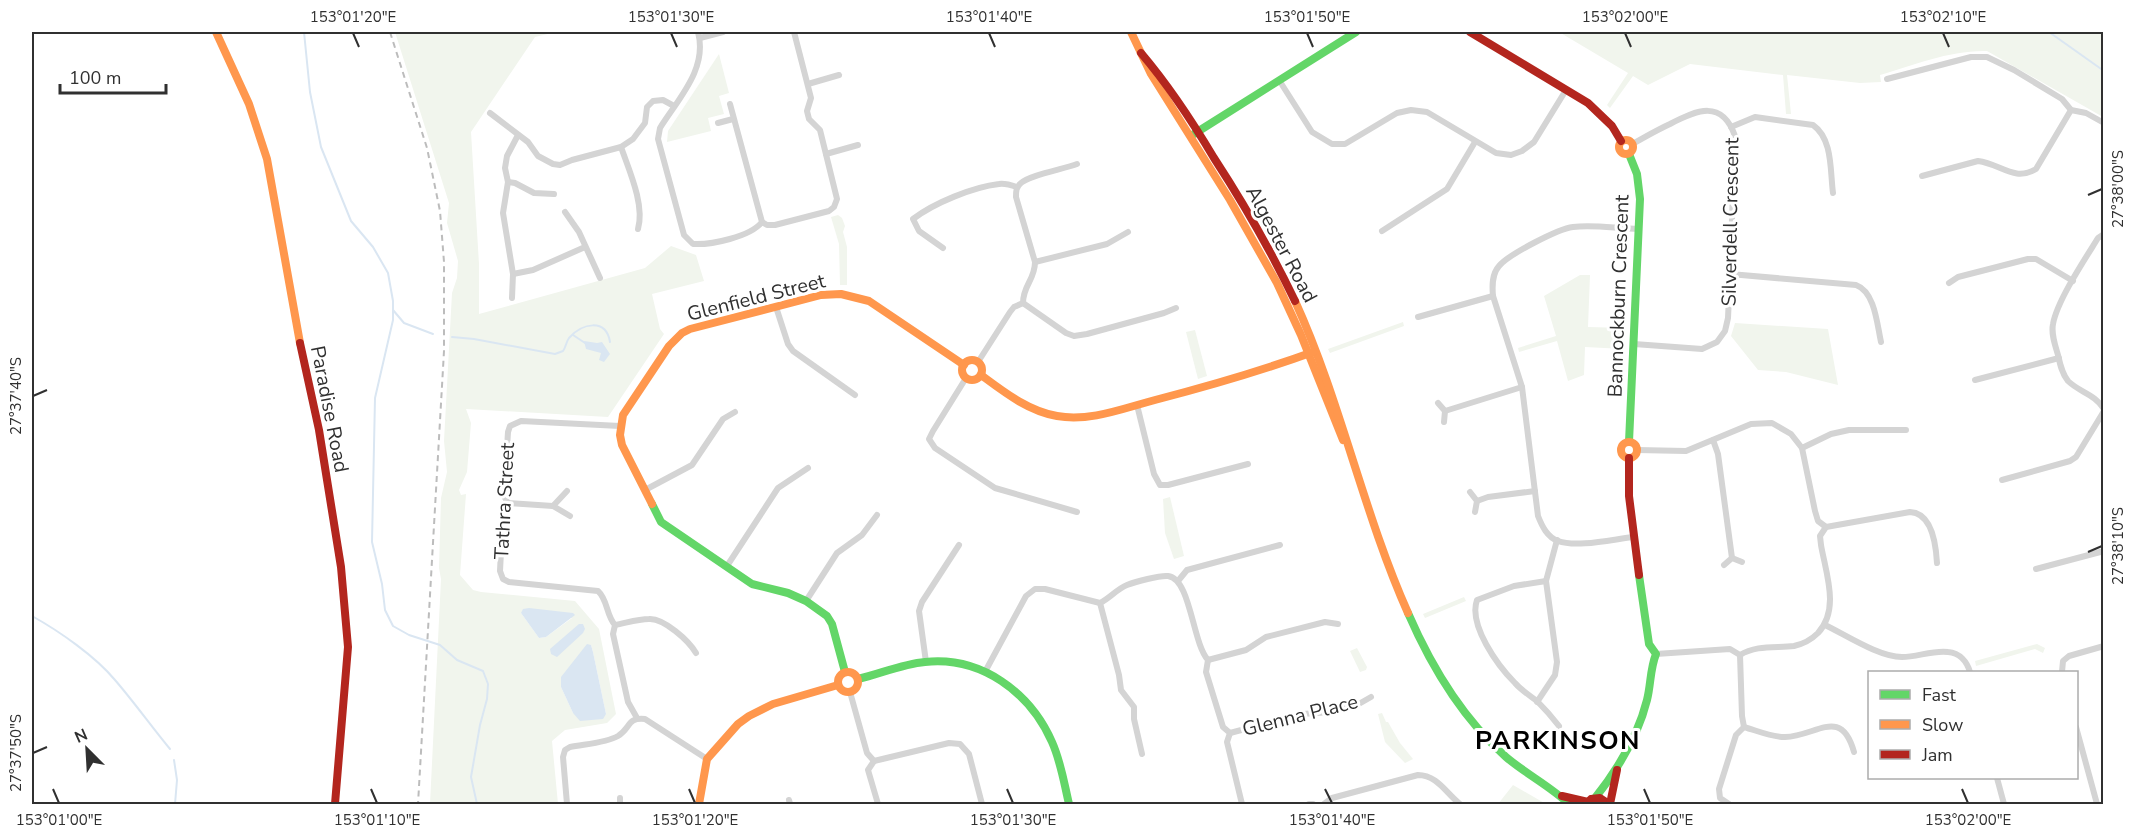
<svg xmlns="http://www.w3.org/2000/svg" width="2135" height="836" viewBox="0 0 2135 836" font-family="'Nunito Sans',sans-serif">
  <style>
    .green { fill: #f1f5ed; fill-rule: evenodd }
    .water { fill: #dae6f2 }
    .lines { fill: none; stroke-linecap: round; stroke-linejoin: round }
    .stream { stroke: #dae6f2; stroke-width: 2 }
    .street { stroke: #d4d4d4; stroke-width: 6 }
    .fast { stroke: #63d668; stroke-width: 8 }
    .slow { stroke: #ff974d; stroke-width: 8 }
    .jam { stroke: #b3261e; stroke-width: 8 }
    .rail { stroke: #bcbcbc; stroke-width: 2; stroke-dasharray: 6 4.5; stroke-linecap: butt }
    .ticks { fill: none; stroke: #303030; stroke-width: 2 }
    .labels { text-anchor: middle; stroke-width: 6; stroke-linejoin: round; paint-order: stroke }
    .street-label { font-size: 20px; fill: #303030; stroke: #fff }
    .district-label { font-size: 26px; font-weight: bold; letter-spacing: 1.5px; fill: #000; stroke: #fff }
    .neatline { fill: none; stroke: #303030; stroke-width: 2 }
    .ticks-label { font-size: 15px; text-anchor: middle; fill: #303030 }
  </style>
  <rect width="100%" height="100%" fill="#fff"/>
  <g class="green">
    <path d="M395,32h161l-21,5 -64,95 8,132v50l166,-46 26,-22 25,9 8,26 -52,13 8,35 4,5 -56,83 -142,-8 5,14 -4,49 -8,18 2,5 5,-1 -6,81 13,15 8,2 94,9 24,28 17,85 -9,9 -42,7 -13,11 6,63h-128l11,-225 -2,-11 2,-70 6,-26 -3,-31 8,-148 5,-15 1,-17 -11,-38 2,-20zM521,613l51,5 -26,19 -7,1zM591,645l2,7 13,62 -33,-1 -12,-26z"/>
    <path d="M1559,32h544v85l-116,-66c-37,-1 -73,14 -107,24l1,7 -21,1 -73,-8 4,39h-5l-3,-39 -93,-11 -42,21 -15,-9 -23,32 -3,-3 21,-32z"/>
    <polygon points="719,54 729,93 719,96 724,114 708,118 711,131 667,142 668,131"/>
    <polygon points="838,215 842,218 845,226 843,232 847,247 847,285 840,285 839,244 831,217"/>
    <polygon points="1580,275 1590,275 1588,327 1625,328 1624,349 1585,347 1584,375 1568,381 1557,341 1519,352 1518,348 1556,336 1544,296"/>
    <polygon points="1403,322 1404,326 1330,353 1328,349"/>
    <polygon points="1735,323 1828,329 1838,385 1786,372 1758,370 1731,336"/>
    <polygon points="1195,330 1207,376 1198,379 1186,332"/>
    <polygon points="1170,497 1184,556 1174,559 1165,533 1163,499"/>
    <polygon points="1464,597 1466,601 1425,618 1423,614"/>
    <polygon points="2037,644 2045,648 2043,653 2035,649 1976,666 1975,661"/>
    <polygon points="1357,648 1367,667 1366,670 1360,672 1350,651"/>
    <polygon points="1382,713 1386,722 1388,722 1400,743 1413,759 1405,763 1385,742 1378,714"/>
    <polygon points="1513,785 1546,804 1498,804"/>
  </g>
  <g class="water">
    <polygon points="584,341 597,343 602,342 610,354 604,362 599,360 601,353 586,349"/>
    <polygon points="529,608 573,613 575,615 546,637 539,638 521,613 523,609"/>
    <polygon points="579,624 583,624 585,629 583,633 557,657 551,654 550,649"/>
    <polygon points="587,644 591,645 593,652 606,714 603,719 580,721 573,713 561,687 561,677"/>
  </g>
  <g class="lines">
    <g class="stream">
      <polyline points="304,32 310,92 321,147 351,221 373,247 388,273 393,301 393,320 375,398 372,542 382,584 385,610 393,626 409,635 440,645 457,660 483,671 488,684 487,699 480,725 471,777 477,804"/>
      <polyline points="1841,32 1846,32"/>
      <polyline points="2049,32 2104,71"/>
      <polyline points="393,310 404,323 433,334"/>
      <polyline points="573,335 585,343"/>
      <path d="M452,337l22,2 81,15 8,-3c3,-4 3,-9 6,-13 13,-15 37,-20 41,4"/>
      <path d="M32,616c27,15 63,40 83,64 19,22 36,46 55,69"/>
      <polyline points="174,760 177,780 175,804"/>
    </g>
    <g class="street">
      <path d="M698,32c10,37 -20,67 -38,96l-2,11 26,96 9,9c18,1 57,-7 69,-22l-32,-118"/>
      <polyline points="700,38 723,32"/>
      <polyline points="1887,79 1971,57 1987,57 2014,70 2062,99 2071,110 2086,113 2104,123"/>
      <polyline points="1279,80 1312,132 1332,144 1345,144 1397,113 1411,110 1427,112 1496,153 1511,155 1522,151 1534,142 1566,90"/>
      <polyline points="808,84 839,75"/>
      <polyline points="490,113 528,142 538,156 553,164 560,165 572,160 621,147 633,139 645,123 647,107 653,101 663,100 674,106"/>
      <polyline points="718,123 733,119"/>
      <path d="M1731,127l24,-10 58,8c20,14 17,46 20,68"/>
      <path d="M1632,144c13,-7 25,-14 38,-20 27,-14 52,-25 65,12l-5,138 -2,44 -3,13 -8,11 -15,7 -68,-5"/>
      <path d="M621,147c8,23 24,58 17,82"/>
      <polyline points="826,154 858,145"/>
      <path d="M1922,176l56,-15c23,3 36,21 58,8l35,-59"/>
      <polyline points="508,182 515,183 534,193 554,194"/>
      <polyline points="565,212 579,232 600,278"/>
      <polyline points="762,222 767,225 775,225 829,211 834,207 837,199 820,130 809,119 807,111 811,98 794,32"/>
      <polyline points="1382,231 1447,189 1475,142"/>
      <path d="M2104,234l-6,4c-13,21 -41,63 -45,86 -2,10 2,21 5,31 2,9 4,19 10,26 11,11 27,13 36,28"/>
      <path d="M943,248l-24,-17 -6,-12c21,-16 60,-32 86,-35 6,-1 12,1 18,3"/>
      <polyline points="1035,262 1107,244 1128,232"/>
      <polyline points="513,274 533,270 585,247"/>
      <path d="M1730,274l126,11c19,7 21,39 25,57"/>
      <polyline points="1949,283 1958,277 2028,259 2036,259 2073,281"/>
      <polyline points="512,298 513,274 503,213 508,182 505,168 507,156 518,135"/>
      <polyline points="1023,303 1066,333 1074,336 1087,334 1164,313 1176,308"/>
      <polyline points="776,307 788,344 793,351 855,395"/>
      <polyline points="1418,317 1493,296"/>
      <path d="M978,362l32,-50 4,-5 9,-4c0,-18 12,-23 12,-41l-19,-65c0,-6 0,-10 5,-14 8,-8 43,-14 56,-19"/>
      <polyline points="966,378 933,431 929,439 935,448 995,488 1077,512"/>
      <polyline points="1975,380 2059,358"/>
      <polyline points="1438,403 1445,411 1444,422"/>
      <polyline points="1137,405 1154,474 1160,485 1168,485 1248,464"/>
      <polyline points="1445,411 1522,387"/>
      <path d="M620,426l-99,-5 -11,5 -2,6 -4,64 4,7 -5,8 -3,60 3,8 6,3 89,9c10,9 8,24 17,34l-2,9 15,68 9,16"/>
      <polyline points="1713,440 1718,454 1732,558"/>
      <polyline points="1802,448 1831,434 1849,430 1906,430"/>
      <path d="M1637,450l49,1 65,-27 21,-1 19,11 11,14 13,63 3,10 8,6 -6,9 1,9c5,29 19,64 -3,88 -6,6 -15,11 -24,13 -19,2 -38,-1 -54,9l-10,-6 -74,5"/>
      <polyline points="2002,480 2070,461 2076,457 2104,411"/>
      <polyline points="645,490 692,465 723,419 735,412"/>
      <polyline points="567,491 553,506 570,516"/>
      <polyline points="1470,492 1477,501 1475,512"/>
      <polyline points="1477,501 1488,497 1535,491"/>
      <polyline points="508,503 553,506"/>
      <path d="M1826,527l84,-15c22,1 26,33 27,51"/>
      <path d="M1634,537c-20,2 -57,11 -76,4 -11,-4 -16,-15 -20,-25l-16,-129 -29,-91c-1,-11 -1,-22 6,-30 10,-12 59,-37 74,-39 21,-3 45,2 66,2"/>
      <polyline points="1724,565 1732,558 1742,562"/>
      <polyline points="727,566 778,488 808,468"/>
      <polyline points="2036,569 2104,551"/>
      <polyline points="1178,581 1187,570 1280,545"/>
      <path d="M1546,581l-32,5 -37,14c-9,25 21,66 38,83 6,7 14,12 22,18 8,8 15,16 22,25"/>
      <polyline points="806,601 837,553 862,535 877,515"/>
      <polyline points="1100,603 1119,675 1121,690 1134,707 1134,719 1142,754"/>
      <path d="M615,625c11,-2 23,-6 34,-6 15,-1 40,22 47,34"/>
      <path d="M1825,625c21,10 54,32 77,32 15,0 31,-7 46,-5 12,1 19,10 22,20"/>
      <polyline points="1208,660 1246,650 1266,637 1325,622 1338,624"/>
      <polyline points="926,662 919,611 922,602 959,545"/>
      <path d="M986,670l40,-74 9,-7h10l55,14c10,-5 17,-14 27,-18 8,-3 33,-10 41,-9 23,3 24,66 40,84l-2,12 17,55 7,6 -3,9 15,62"/>
      <polyline points="2062,672 2063,661 2069,656 2104,646"/>
      <polyline points="850,692 867,753 874,761 868,770 878,804"/>
      <polyline points="1537,702 1555,675 1557,662 1546,581 1557,540"/>
      <path d="M1744,727c14,4 27,10 41,10 32,-1 56,-31 69,15"/>
      <polyline points="2076,727 2097,804"/>
      <polyline points="1230,733 1302,714 1332,712 1357,705 1371,697"/>
      <polyline points="874,761 949,743 960,744 969,754 982,804"/>
      <polyline points="1997,778 2004,804"/>
      <polyline points="789,800 790,804"/>
      <path d="M567,804l-4,-47 2,-7 5,-3c15,-3 36,-4 48,-11 13,-8 9,-19 27,-17l62,40"/>
      <polyline points="620,804 620,798"/>
      <polyline points="1309,804 1313,804"/>
      <path d="M1324,804l8,-6 86,-23c19,0 28,18 42,29"/>
      <polyline points="1729,804 1720,798 1719,789 1736,735 1744,727 1742,716 1740,655"/>
    </g>
    <g class="fast">
      <polyline points="1194,134 1356,32"/>
      <polyline points="1629,154 1637,174 1640,199 1629,442"/>
      <polyline points="652,504 661,522 752,584 788,593 806,601 827,616 832,624 845,672"/>
      <path d="M1408,613c23,53 54,105 98,144 20,17 44,29 63,47"/>
      <path d="M858,679c22,-5 44,-15 67,-17 56,-6 105,30 127,80 9,20 12,41 17,62"/>
      <path d="M1595,798c23,-29 43,-62 52,-98 4,-16 3,-31 9,-46l-7,-10 -10,-69"/>
    </g>
    <g class="slow">
      <polyline points="216,32 249,104 267,159 300,343"/>
      <polyline points="1131,32 1151,74 1230,200 1277,283 1301,335 1343,440"/>
      <circle cx="1626" cy="147" r="7"/>
      <path d="M1295,301c46,101 68,211 113,312"/>
      <circle cx="972" cy="370" r="10"/>
      <path d="M981,375c23,17 47,36 76,41 33,6 67,-8 98,-16 54,-14 106,-29 158,-48"/>
      <circle cx="1629" cy="450" r="8"/>
      <polyline points="652,504 622,445 620,435 623,415 669,346 682,333 690,329 821,295 841,294 869,301 964,365"/>
      <circle cx="848" cy="682" r="10"/>
      <polyline points="699,804 707,759 738,724 749,716 773,704 838,685"/>
    </g>
    <g class="jam">
      <polyline points="1470,32 1588,103 1612,126 1621,141"/>
      <path d="M1141,53c28,33 51,68 73,105 30,46 57,93 81,143"/>
      <polyline points="300,343 319,430 341,567 348,647 335,804"/>
      <polyline points="1629,458 1629,496 1639,575"/>
      <polyline points="1562,796 1588,802"/>
      <polyline points="1586,804 1591,799 1600,798 1609,804"/>
      <polyline points="1610,804 1617,770"/>
    </g>
    <polyline class="rail" points="390,32 427,148 440,211 444,262 444,351 418,804"/>
  </g>
  <path class="ticks" d="M353,33l6,14M671,33l6,14M989,33l6,14M1307,33l6,14M1625,33l6,14M1943,33l6,14M2088,195l14,-6M33,396l14,-6M2088,552l14,-6M33,753l14,-6M53,789l6,14M371,789l6,14M689,789l6,14M1007,789l6,14M1325,789l7,14M1644,789l6,14M1962,789l6,14"/>
  <g class="labels">
    <g class="street-label">
      <text transform="translate(1730 222) rotate(-89)" y="7">Silverdell Crescent</text>
      <text transform="translate(1282 244) rotate(62)" y="7">Algester Road</text>
      <text transform="translate(1618 296) rotate(-88)" y="7">Bannockburn Crescent</text>
      <text transform="translate(756 297) rotate(-14)" y="7">Glenfield Street</text>
      <text transform="translate(330 409) rotate(79)" y="7">Paradise Road</text>
      <text transform="translate(504 501) rotate(-87)" y="7">Tathra Street</text>
      <text transform="translate(1300 715) rotate(-14)" y="7">Glenna Place</text>
    </g>
    <g class="district-label">
      <text x="1558" y="749">PARKINSON</text>
    </g>
  </g>
  <rect width="2135" height="836" fill="none" stroke="#ffffff" stroke-width="66"/>
  <rect x="1868" y="671" width="210" height="108" fill="#ffffff" stroke="#acacac" stroke-width="1.5"/>
  <rect x="1880" y="690" width="30" height="9" fill="#63d668" stroke="#acacac" stroke-width="1.5"/>
  <text x="1922" y="701" font-size="18" fill="#303030">Fast</text>
  <rect x="1880" y="720" width="30" height="9" fill="#ff974d" stroke="#acacac" stroke-width="1.5"/>
  <text x="1922" y="731" font-size="18" fill="#303030">Slow</text>
  <rect x="1880" y="750" width="30" height="9" fill="#b3261e" stroke="#acacac" stroke-width="1.5"/>
  <text x="1922" y="761" font-size="18" fill="#303030">Jam</text>
  <g transform="translate(87 749) rotate(336)" stroke="#ffffff" stroke-width="4.5" paint-order="stroke">
  <path d="M0-4.5L10 22L0 15L-10 22Z" fill="#303030"/>
  <text y="-9" font-size="16" font-weight="bold" text-anchor="middle" fill="#303030">N</text>
  </g>
  <path d="M60 84v9h106v-9" fill="none" stroke="#303030" stroke-width="3"/>
  <text x="69" y="84" font-size="18" fill="#303030" stroke="#ffffff" stroke-width="4.5" paint-order="stroke">100 m</text>
  <rect x="33" y="33" width="2069" height="770" class="neatline"/>
  <g class="ticks-label">
    <text x="353" y="22">153°01'20"E</text>
    <text x="671" y="22">153°01'30"E</text>
    <text x="989" y="22">153°01'40"E</text>
    <text x="1307" y="22">153°01'50"E</text>
    <text x="1625" y="22">153°02'00"E</text>
    <text x="1943" y="22">153°02'10"E</text>
    <text transform="translate(2118 189) rotate(-90)" y="5">27°38'00"S</text>
    <text transform="translate(16 396) rotate(-90)" y="5">27°37'40"S</text>
    <text transform="translate(2118 546) rotate(-90)" y="5">27°38'10"S</text>
    <text transform="translate(16 753) rotate(-90)" y="5">27°37'50"S</text>
    <text x="59" y="825">153°01'00"E</text>
    <text x="377" y="825">153°01'10"E</text>
    <text x="695" y="825">153°01'20"E</text>
    <text x="1013" y="825">153°01'30"E</text>
    <text x="1332" y="825">153°01'40"E</text>
    <text x="1650" y="825">153°01'50"E</text>
    <text x="1968" y="825">153°02'00"E</text>
  </g>
</svg>
